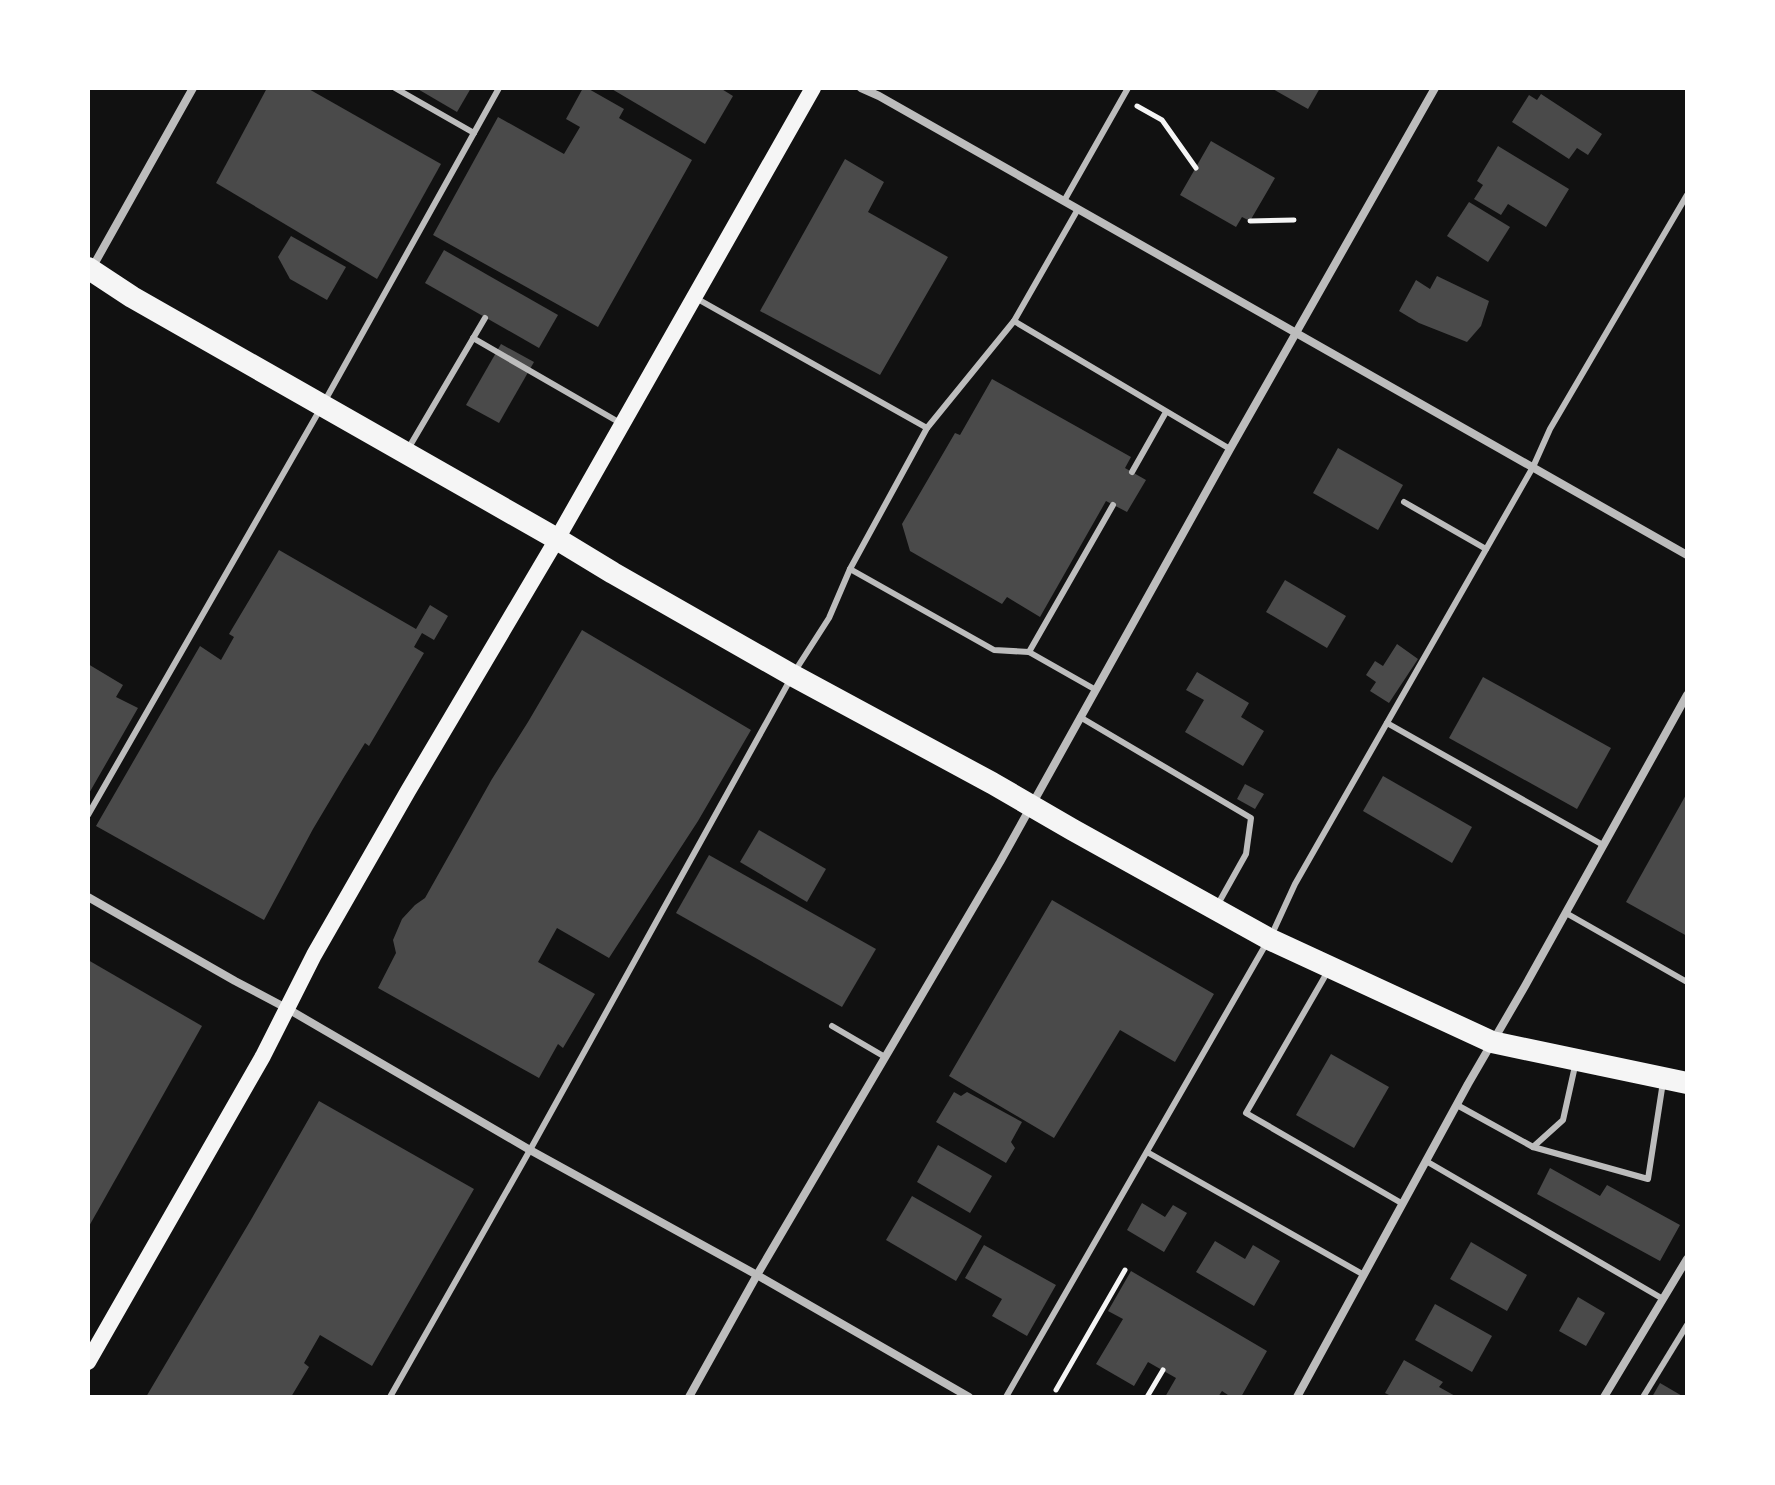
<svg xmlns="http://www.w3.org/2000/svg" width="1775" height="1485" viewBox="0 0 1775 1485" font-family="Ubuntu,sans-serif">
  <style>
    .building { fill: #4a4a4a }
    .lines { fill: none; stroke-linecap: round; stroke-linejoin: round }
    .path { stroke: #f5f5f5; stroke-width: 5 }
    .service { stroke: #bcbcbc; stroke-width: 6 }
    .minor { stroke: #bcbcbc; stroke-width: 8 }
    .secondary { stroke: #f5f5f5; stroke-width: 16 }
    .trunk { stroke: #f5f5f5; stroke-width: 22 }
  </style>
  <rect width="100%" height="100%" fill="#111"/>
  <g class="building">
    <polygon points="267,88 307,88 441,164 377,279 216,183"/>
    <polygon points="416,88 471,88 457,112"/>
    <polygon points="583,88 587,88 624,109 619,118 692,160 598,327 433,235 498,117 564,154 580,127 566,119"/>
    <polygon points="610,88 720,88 733,96 705,144"/>
    <polygon points="1271,88 1320,88 1308,109"/>
    <polygon points="1541,94 1602,134 1588,155 1577,148 1569,159 1512,122 1529,95 1537,100"/>
    <polygon points="1211,141 1275,178 1250,221 1242,217 1236,227 1180,195"/>
    <polygon points="1498,146 1569,189 1546,227 1508,204 1501,215 1474,199 1483,185 1477,181"/>
    <polygon points="845,159 884,182 868,212 948,257 880,375 760,311"/>
    <polygon points="1469,202 1510,227 1488,262 1447,236"/>
    <polygon points="291,236 346,267 327,300 290,279 278,257"/>
    <polygon points="444,250 558,315 539,348 425,283"/>
    <polygon points="1437,276 1489,301 1481,326 1467,342 1419,323 1399,311 1416,280 1430,289"/>
    <polygon points="501,344 534,362 499,423 466,405"/>
    <polygon points="992,379 1131,457 1125,468 1146,480 1127,512 1106,501 1040,617 1007,597 1002,604 910,551 902,524 955,433 960,435"/>
    <polygon points="1338,448 1403,485 1378,530 1313,493"/>
    <polygon points="279,550 416,629 430,605 448,616 434,640 422,633 414,647 424,653 369,746 365,743 344,777 313,829 264,920 96,826 200,646 221,660 234,637 229,634"/>
    <polygon points="1285,580 1346,616 1327,648 1266,612"/>
    <polygon points="582,630 751,730 698,821 609,958 557,928 538,962 595,994 563,1048 558,1044 539,1078 378,988 396,953 393,940 402,919 415,905 425,898 492,779 528,722"/>
    <polygon points="1397,644 1418,659 1389,703 1370,691 1376,682 1366,675 1375,661 1383,666"/>
    <polygon points="88,664 123,685 116,697 138,708 88,795"/>
    <polygon points="1197,672 1249,703 1241,717 1264,731 1243,766 1185,732 1204,700 1186,690"/>
    <polygon points="1483,677 1611,748 1577,809 1449,738"/>
    <polygon points="1383,776 1472,827 1452,863 1363,811"/>
    <polygon points="1245,784 1264,794 1255,809 1237,799"/>
    <polygon points="1687,793 1687,936 1626,902"/>
    <polygon points="759,830 826,869 807,902 740,862"/>
    <polygon points="709,855 876,949 842,1007 676,913"/>
    <polygon points="1052,900 1214,994 1175,1062 1120,1030 1054,1138 949,1076"/>
    <polygon points="88,960 202,1026 88,1228"/>
    <polygon points="1331,1054 1389,1087 1354,1148 1296,1115"/>
    <polygon points="954,1092 961,1096 967,1092 1022,1122 1011,1142 1015,1148 1006,1163 936,1122"/>
    <polygon points="319,1101 474,1189 372,1366 320,1335 304,1363 309,1367 291,1397 146,1397 252,1218"/>
    <polygon points="938,1145 992,1176 970,1213 917,1182"/>
    <polygon points="1550,1168 1600,1196 1607,1185 1680,1225 1660,1261 1537,1194"/>
    <polygon points="912,1196 982,1236 956,1281 886,1240"/>
    <polygon points="1142,1203 1165,1217 1173,1205 1187,1213 1164,1252 1127,1230"/>
    <polygon points="1215,1241 1245,1259 1253,1245 1280,1261 1254,1306 1196,1272"/>
    <polygon points="1471,1242 1527,1275 1507,1311 1450,1279"/>
    <polygon points="984,1245 1056,1285 1027,1336 992,1316 1002,1299 965,1278"/>
    <polygon points="1131,1271 1267,1351 1241,1397 1231,1397 1222,1391 1218,1397 1165,1397 1176,1378 1148,1362 1134,1386 1096,1364 1123,1319 1108,1311"/>
    <polygon points="1578,1297 1605,1313 1586,1346 1559,1331"/>
    <polygon points="1435,1304 1492,1336 1472,1372 1415,1340"/>
    <polygon points="1404,1360 1443,1382 1439,1387 1457,1397 1393,1397 1385,1393"/>
    <polygon points="1660,1383 1684,1397 1652,1397"/>
  </g>
  <g class="lines">
    <g class="path">
      <polyline points="1137,106 1162,120 1196,168"/>
      <polyline points="1250,221 1294,220"/>
      <polyline points="1056,1390 1125,1270"/>
      <polyline points="1147,1397 1163,1370"/>
    </g>
    <g class="service">
      <polyline points="395,88 474,133"/>
      <polyline points="1064,201 1128,88"/>
      <polyline points="694,297 927,428"/>
      <polyline points="1014,321 1230,449"/>
      <polyline points="473,338 622,424"/>
      <polyline points="408,449 485,318"/>
      <polyline points="1132,472 1166,412"/>
      <polyline points="1404,502 1486,549"/>
      <polyline points="850,569 994,650 1029,652 1096,690"/>
      <polyline points="1029,652 1113,505"/>
      <polyline points="795,671 829,618 850,569 927,428 1014,321 1078,209"/>
      <polyline points="1080,717 1251,818 1246,854 1218,904"/>
      <polyline points="1387,723 1603,845"/>
      <polyline points="88,815 322,406 499,88"/>
      <polyline points="1566,913 1687,982"/>
      <polyline points="1272,934 1295,884 1533,467 1550,429 1687,195"/>
      <polyline points="1328,971 1246,1113 1403,1204"/>
      <polyline points="832,1026 885,1057"/>
      <polyline points="1457,1105 1533,1147 1648,1179 1663,1082"/>
      <polyline points="1533,1147 1563,1120 1575,1066"/>
      <polyline points="1147,1152 1364,1275"/>
      <polyline points="1426,1161 1663,1299"/>
      <polyline points="390,1397 530,1150 790,680"/>
      <polyline points="1006,1397 1266,944"/>
      <polyline points="1643,1397 1687,1325"/>
    </g>
    <g class="minor">
      <polyline points="861,88 879,96 1687,555"/>
      <polyline points="92,268 193,88"/>
      <polyline points="88,897 235,981 288,1009 530,1150 757,1275 969,1397"/>
      <polyline points="689,1397 757,1275 1000,862 1230,449 1435,88"/>
      <polyline points="1297,1397 1468,1084 1525,986 1687,695"/>
      <polyline points="1604,1397 1687,1259"/>
    </g>
    <polyline class="secondary" points="88,1362 263,1056 314,955 408,791 557,539 813,88"/>
    <polyline class="trunk" points="88,268 132,297 557,539 613,573 792,675 992,783 1073,830 1269,939 1492,1042 1687,1083"/>
  </g>
  <rect width="1775" height="1485" fill="none" stroke="#ffffff" stroke-width="180"/>
</svg>
